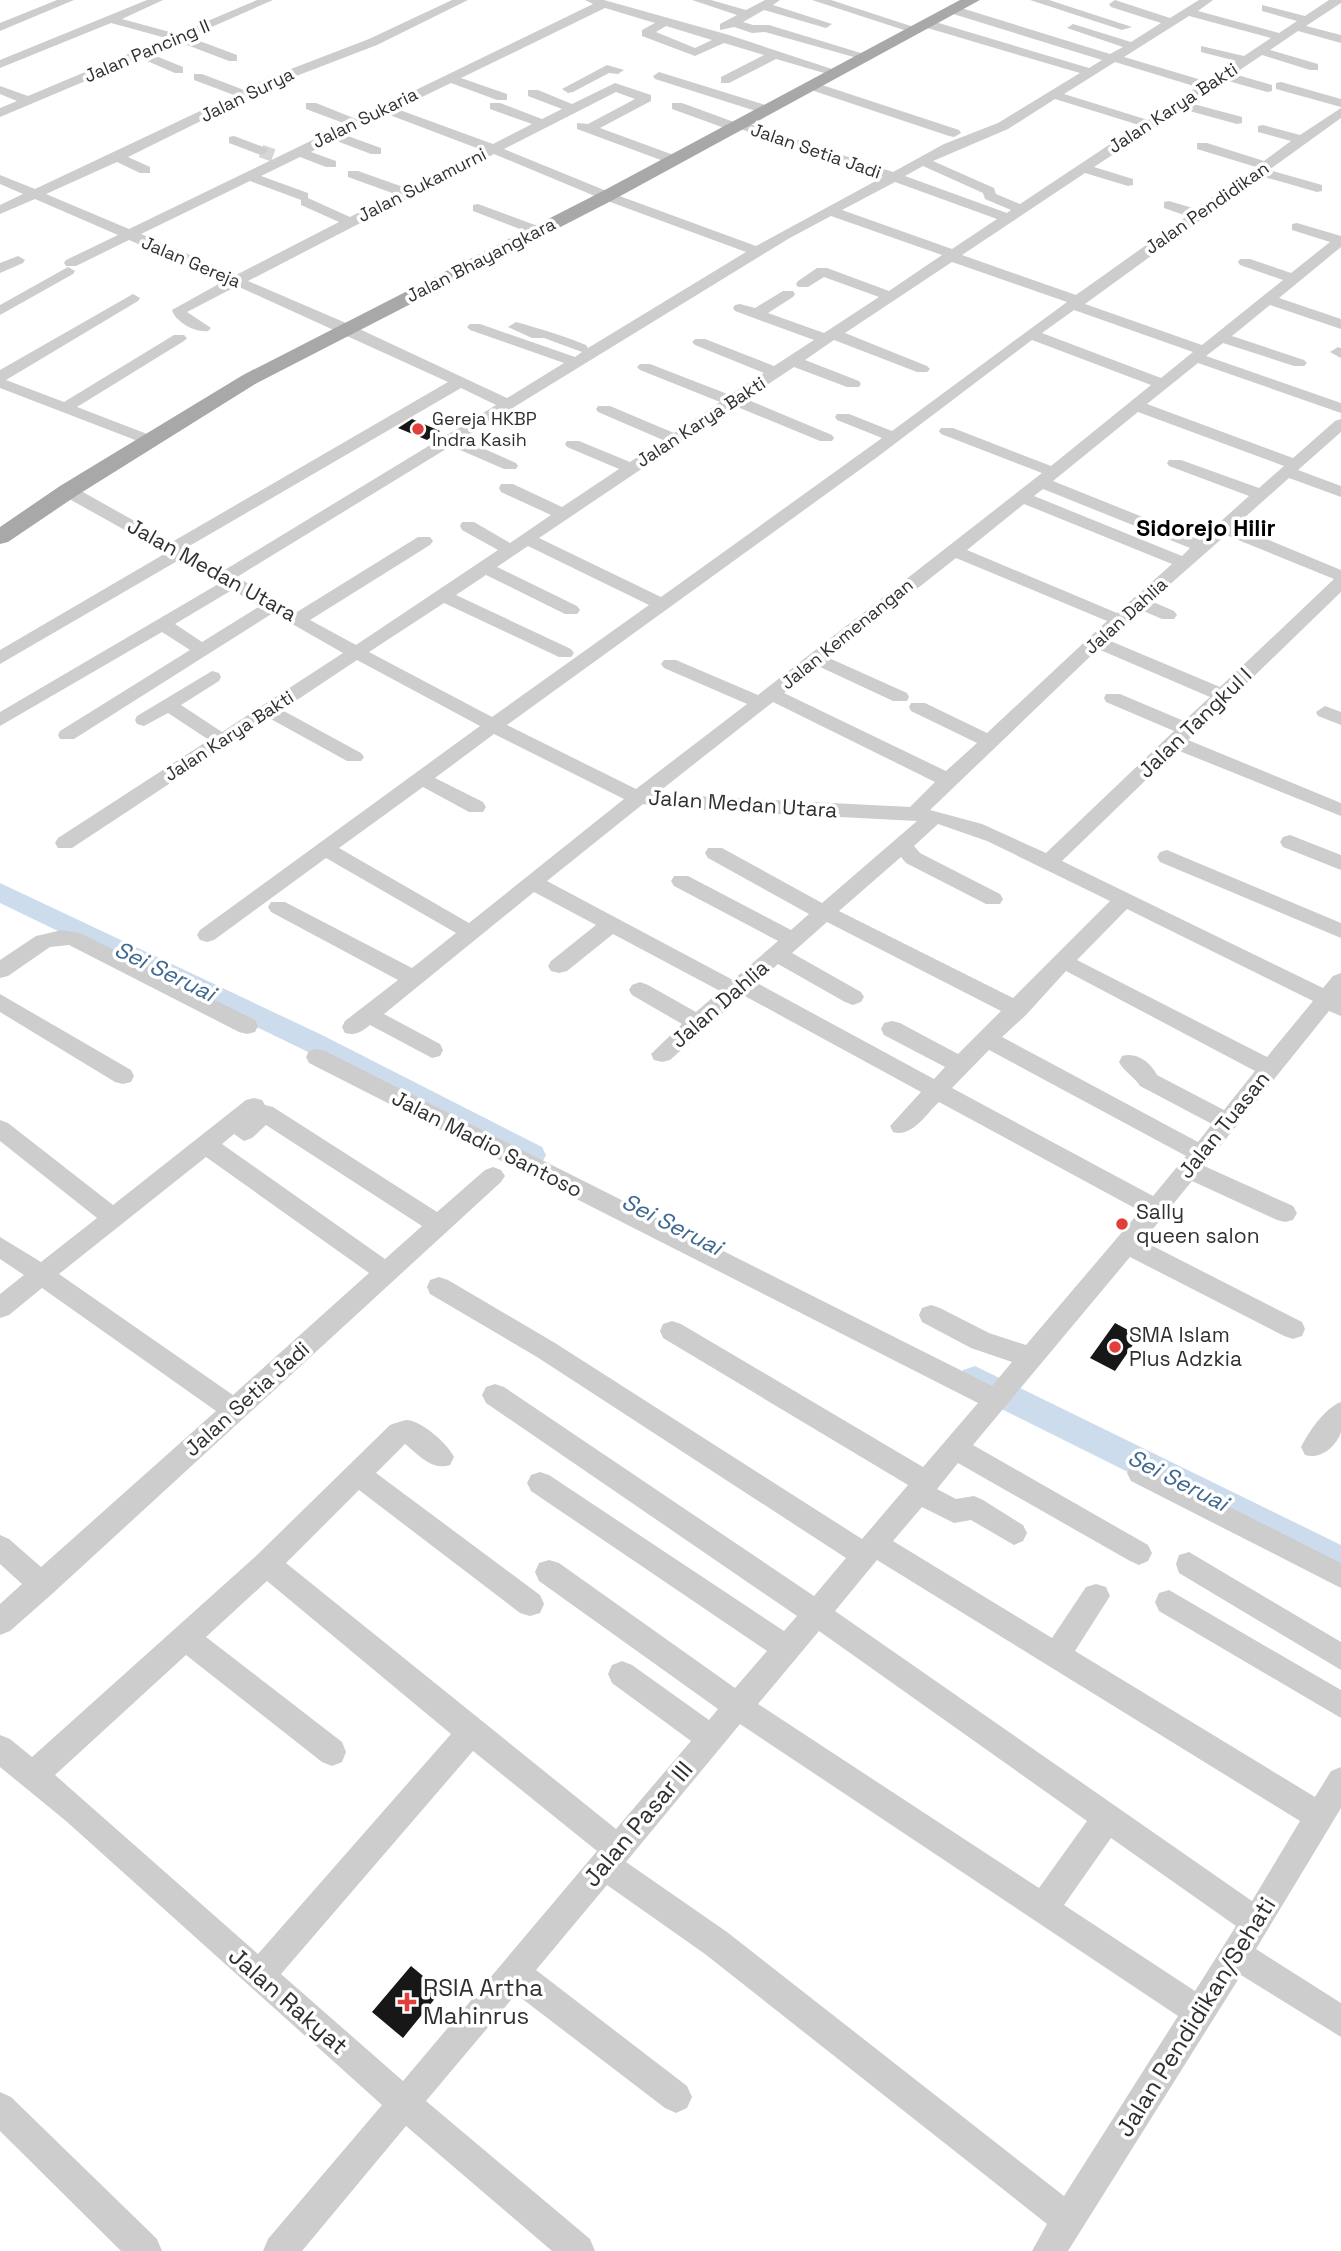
<svg xmlns="http://www.w3.org/2000/svg" width="1341" height="2251" viewBox="0 0 1341 2251" font-family="'Space Grotesk',sans-serif">
  <style>
    .lines { fill: none; stroke-linecap: round; stroke-linejoin: round }
    .river { fill: #ccdcec; fill-rule: evenodd }
    .building { fill: #171717 }
    .minor-tunnel { stroke: #d6d6d6; stroke-width: 13; stroke-dasharray: 13 7; stroke-linecap: butt }
    .minor { fill: #cdcdcd; fill-rule: evenodd }
    .major { fill: #a8a8a8; fill-rule: evenodd }
    .poi-dot { fill: #e03f3a; stroke: #fff; stroke-width: 2.5 }
    .labels { text-anchor: middle; stroke-width: 7; stroke-linejoin: round; paint-order: stroke }
    .far-street-label { font-size: 18px; fill: #303030; stroke: #fff }
    .far-poi-label { font-size: 18px; fill: #303030; stroke: #fff; text-anchor: start }
    .street-label { font-size: 21px; fill: #303030; stroke: #fff }
    .poi-label { font-size: 21px; fill: #303030; stroke: #fff; text-anchor: start }
    .far-district-label { font-size: 23px; font-weight: bold; fill: #000; stroke: #fff }
    .water-label { font-size: 23px; font-style: italic; fill: #406991; stroke: #fff }
    .near-street-label { font-size: 24px; fill: #303030; stroke: #fff }
    .near-poi-label { font-size: 24px; fill: #303030; stroke: #fff; text-anchor: start }
  </style>
  <rect width="100%" height="100%" fill="#fff"/>
  <g class="lines">
    <g class="river">
      <polygon points="0,883 322,1035 542,1147 546,1155 542,1163 531,1167 520,1163 302,1049 0,903"/>
      <polygon points="975,1366 1341,1545 1341,1578 963,1390 959,1380 963,1370"/>
    </g>
  </g>
  <g class="building">
    <polygon points="412,419 440,431 427,440 398,428"/>
    <polygon points="1115,1323 1139,1336 1115,1371 1090,1358"/>
    <polygon points="411,1966 441,1991 403,2038 372,2012"/>
  </g>
  <g class="lines">
    <polyline class="minor-tunnel" points="261,151 275,156"/>
    <g class="minor">
      <polygon points="57,0 74,0 0,31 0,23"/>
      <polygon points="147,0 163,0 122,19 177,34 257,0 273,0 189,37 237,55 237,61 229,61 179,42 151,54 183,67 183,73 175,73 140,58 0,117 0,108 17,101 0,94 0,86 28,96 166,38 111,23 0,68 0,60"/>
      <path d="M452,0h16l-91,45 -99,38 -150,74 22,10v6h-10l-23,-11 -71,32 83,35 196,-95 1,-3 20,-7 -40,-15v-6h10l40,16 237,-115 -8,-4h19l125,35 115,38 -6,4 -62,-18 -47,24h-8v-6l43,-22 -40,-12 -29,13 -53,-20v-6l13,-7 -50,-15 -144,70 46,16v6h-10l-46,-17 -54,26 96,35 39,-20 -42,-15v-6h10l42,16 20,-10 -34,-13v-6h10l34,14 43,-21 36,12v6l-51,27 79,29v6h-10l-92,-34v-6l11,1 47,-25 -19,-7 -112,57 110,45 142,52 127,-69 -143,-48 -10,1 -58,-21v-6h10l52,19h10l149,50 51,-28 54,-21 82,-50 -156,-46v-6h8l157,47 13,-8 -152,-47v-6h8l152,47 13,-7 -56,-19 6,-4 58,18 30,-19 -50,-16 -2,-3 6,-4 55,18 29,-18h14l-15,11 81,22 18,-12 -35,-10v-6l43,11 24,-16h12v3l-35,23 35,9v8l-43,-12 -28,19 48,14v6h-8l-48,-15 -28,19 38,11v6l-5,1 -42,-12 -35,23 52,14v6l-5,1 -55,-15 -88,58 39,12v6l-5,1 -43,-13 -123,82 114,40 111,-79 -23,-8v-6l5,-1 27,8 60,-42 -59,-18v-6h10l57,18 27,-20 -33,-9v-6l5,-1 37,10 41,-27v10l-72,52 53,15v6l-5,1 -56,-16 -176,128 117,41 81,-65 -43,-15 -2,-3 2,-3h10l41,14 39,-31 -38,-12v-6l5,-1 44,13v11l-62,51 62,21v10l-71,-24 -38,31 72,24 3,3 -3,3h-10l-71,-23 -17,13 135,47v10l-143,-50 -51,41 146,54 42,-37 6,-2v13l-43,38 43,16v11l-52,-19 -54,48 106,44v22l-153,148 153,63v13l-164,-66 -115,111 261,127 10,-12 8,-3v43l-12,-5 -125,155 89,40 4,7 -4,7 -8,2 -8,-2 -85,-39 -49,60 159,81 3,7 -3,7 -9,3 -9,-3 -154,-79 -157,188 175,100 4,8 -4,8 -9,4 -9,-4 -172,-98 -21,26 19,10 18,-3 9,4 40,25 4,8 -4,8 -9,4 -43,-25 -17,3 -32,-16 -29,34 159,97 34,-51 10,-3 10,3 4,9 -35,55 240,146 16,-26 10,-4v41l-85,141 85,54v34l-100,-62 -173,276h-36l15,-27 -342,-270 -98,-69 -71,85 151,116 5,11 -5,11 -11,5 -11,-5 -149,-114 -90,107 164,138 5,12h-43l-146,-125 -104,125h-39l5,-12 114,-134 -316,-284 -66,-54v-32l10,4 22,18 225,-202 133,-130c5,-2 11,-4 16,-5 15,0 42,24 48,37l-4,8c-18,6 -31,-10 -45,-21l-29,29 164,122 4,9 -4,9 -10,3 -10,-3 -161,-123 -73,73 330,266 75,-88 -79,-58 -4,-9 4,-9 10,-4 10,4 77,55 9,-11 -179,-128 -4,-9 4,-9 10,-3 10,3 176,125 32,-37 -236,-160 -4,-8 4,-8 9,-3 9,3 235,156 13,-15 -311,-213 -4,-8 4,-8 9,-3 9,3 310,209 32,-38 -309,-201 -107,-63 -3,-7 3,-7 9,-3 9,3 107,63 307,196 46,-54 -245,-147 -3,-7 3,-7 9,-3 9,3 242,143 55,-64 -669,-340 -3,-6 3,-6 8,-2 8,2 667,335 20,-24 -41,-14 -49,-26 -3,-7 3,-7 9,-3 9,3 49,25 37,12 114,-134 -201,-109c-13,12 -27,36 -46,30l-3,-6 31,-34 -178,-97 -73,65 -8,2 -8,-2 -3,-6 31,-30 -50,-29 -3,-5 3,-5 8,-3 8,3 48,27 24,-21 -107,-57 -46,37 -8,2 -8,-2 -3,-5 3,-5 45,-36 -62,-33 -150,122 56,30 3,6 -3,6 -8,2 -62,-33c-9,7 -14,11 -25,8l-3,-6 3,-6 53,-41 -127,-68 -3,-5 3,-5h14l127,66 44,-35 -130,-75 -112,82 -7,2 -7,-2 -3,-5 3,-5 280,-204 -123,-66 -75,50 79,43 3,4 -3,4h-14l-78,-43 -197,130h-14l-3,-5 3,-5 151,-98 -41,-27 -24,13 -7,-2 -2,-4 2,-4 75,-45 7,2 2,4 -2,4 -38,24 41,27 121,-79 -70,-40 -199,126h-14l-2,-4 2,-4 130,-81 -28,-18 -162,94v-14l220,-129 -41,-23 -179,104v-14l166,-97 -104,-58 -2,-4 2,-4h12l98,55 276,-160 -211,-96 -50,26 24,16 -3,3c-12,2 -33,-9 -36,-21l52,-29 -95,-41 -53,26h-10l-2,-3 2,-3 52,-25 -83,-36 -35,15v-9l23,-11 -23,-10v-9l35,14 199,-94 -40,-15v-6h8l42,16 26,-13 99,-38zM1189,16l82,22 -27,18 -43,-10v6l35,9 -31,20 -81,-24zM666,26l46,14 -17,8 -39,-16zM1115,62l82,25 -49,33 -84,-26zM1055,99l84,26 -119,79 -24,-10 -2,-6 -61,-27 75,-32zM387,114l95,36 -76,38 -48,-17h-10v6l47,17 -45,23 -42,-19v-5l-47,-17 39,-19 26,10h10v-6l-25,-9 23,-12 37,14h10v-6l-36,-13zM494,154l108,45 144,53 -158,96 -2,-3c-24,-10 -45,-16 -70,-23l-8,5 24,11h12l38,14 -7,5 -95,-33h-10l-3,3 3,3 94,33 -57,35 -154,-72 -105,-45zM923,166l60,27 2,6 26,11 -4,3 -102,-37zM250,181l51,19v5l38,17 -103,53 -95,-41zM895,182l102,37 -45,30 -110,-39zM831,216l111,39 -53,36 -62,-23h-10l-19,13 -2,3 2,3h10l16,-10 55,20 -55,36 -56,-20 25,-16 2,-3 -2,-3h-10l-28,17 -15,-4 -5,1 -2,3 2,3 79,29 -40,26 -69,-27h-10l-3,3 3,3 69,28 -34,22 -80,-31h-10l-3,3 3,3 80,32 -46,31 -64,-27h-12l-2,3 2,3 65,28 -33,22 -51,-21h-12l-2,3 2,3 52,22 -57,38 -49,-23h-12l-2,4 2,4 50,23 -41,28 -36,-21h-12l-2,4 2,4 36,20 -142,95 -46,-25 120,-75 3,-4 -3,-4h-12l-121,75 -60,-35 214,-131 53,23h12l2,-3 -2,-3 -54,-24 326,-200zM952,262l115,40 -175,129 -43,-17h-12l-2,3 2,3 45,18 -221,159 -122,-59 196,-132 85,35h12l2,-3 -2,-3 -86,-36 48,-32 53,20h12l2,-3 -2,-3 -54,-21 29,-20 83,32h10l3,-3 -3,-3 -82,-33zM1074,310l119,42 -32,26 -119,-45zM1032,340l119,45 -100,81 -98,-38h-12l-2,3 2,3 101,39 -284,222 -82,-35h-12l-3,4 3,4 83,36 -111,85 -129,-64 369,-267zM461,388l35,17 -273,166 -37,-23zM1138,412l146,54 -25,22 -78,-28h-12l-2,3 2,3 80,30 -49,44 -147,-59zM1043,489l147,59 -8,8 -148,-60zM1024,504l148,60 -55,49 -150,-63zM1226,535l108,44 -114,108 -112,-47 33,-30 21,9h12l3,-4 -3,-4 -23,-10zM528,546l121,59 -157,112 -123,-65 75,-49 115,54h12l3,-4 -3,-4 -115,-54 30,-20 79,39h12l3,-4 -3,-4 -80,-39zM956,558l151,63 -120,112 -62,-30h-14l-2,4 2,4 66,32 -31,28 -162,-78 34,-27 75,35h14l2,-4 -2,-4 -78,-35zM232,590l28,16 -58,36 -27,-18zM1098,649l112,48 -26,24 -64,-27h-14l-2,4 2,4 68,29 -128,122 -64,-29 -52,-14zM773,702l162,80 -25,25 -254,-13zM494,734l130,65 -155,124 -130,-75 84,-61 46,25h14l3,-5 -3,-5 -48,-24zM643,804l22,4 252,13 -95,82 -100,-55h-14l-3,5 3,5 101,56 -18,16 -103,-54h-14l-3,5 3,5 104,55 -45,39 -186,-99zM938,824l49,17 123,60 -97,97 -174,-87 62,-54 5,6 80,41h14l3,-5 -3,-5 -80,-41 -6,-7zM1127,909l186,92 -46,56 -190,-97zM827,922l174,89 -43,43 -58,-31 -8,-2 -8,2 -3,6 3,6 61,32 -11,12 -177,-96 21,-19 67,38 8,3 8,-3 3,-5 -3,-5 -69,-39zM1066,971l189,100 -31,39 -67,-35c-7,-13 -20,-23 -35,-19l-3,6c5,10 15,14 21,24l72,38 -14,18 -196,-105 24,-22zM989,1050l197,106 -33,40 -201,-108zM877,1560l423,261 -48,80 -417,-290zM267,1581l184,153 -193,220 -203,-179 131,-120 136,107 10,4 10,-4 4,-10 -4,-10 -136,-105zM819,1631l268,190 -48,67 -281,-184zM740,1724l438,292 -114,180 -337,-264 -101,-70zM473,1751l124,100 -194,230 -122,-107zM1111,1838l125,88 -41,65 -131,-86z"/>
      <polygon points="692,0 711,0 746,10 765,0 780,0 773,5 832,24 826,28 764,10 743,22 753,25 769,25 874,57 868,61 765,32 752,33 734,27 720,30 720,24 737,15"/>
      <polygon points="812,0 831,0 923,30 913,33"/>
      <polygon points="1030,0 1049,0 1132,27 1122,30"/>
      <polygon points="607,65 624,70 618,74 609,73 573,92 568,93 562,89"/>
      <polygon points="659,72 772,107 773,110 767,114 762,113 655,79 653,76"/>
      <polygon points="813,82 959,130 961,133 954,137 949,136 808,89 807,86"/>
      <polygon points="1281,82 1341,99 1341,107 1276,89 1276,83"/>
      <polygon points="234,136 266,148 268,151 261,155 229,143 229,137"/>
      <polygon points="478,204 543,228 545,231 538,235 533,234 473,211 473,205"/>
      <polygon points="18,256 25,260 23,263 0,273 0,263"/>
      <polygon points="68,267 75,271 73,274 0,315 0,305"/>
      <polygon points="133,294 140,298 138,301 6,380 64,402 174,335 184,335 187,338 184,341 77,407 155,437 157,440 155,443 143,443 0,388 0,370"/>
      <polygon points="1338,347 1341,348 1341,358 1330,352"/>
      <polygon points="1325,706 1341,712 1341,725 1318,716 1316,712"/>
      <polygon points="1290,835 1341,855 1341,870 1283,847 1280,842 1283,837"/>
      <polygon points="1167,850 1341,923 1341,938 1160,862 1157,857 1160,852"/>
      <polygon points="62,930 80,933 255,1020 258,1026 255,1032 247,1034 239,1032 69,945 50,947 8,976 0,978 0,960 36,936"/>
      <polygon points="0,994 131,1070 134,1076 131,1082 123,1084 115,1082 0,1012"/>
      <path d="M254,1098l8,2 3,5 8,2 164,105 48,-42 8,-3 8,3 4,6 -4,6 -449,412 -42,37 -10,4v-31l22,-20 -22,-20v-29l9,4 32,28 175,-156 -174,-123 -33,27 -9,3v-24l24,-19 -24,-16v-22l41,25 56,-44 -97,-77v-21l8,3 105,82 133,-105zM266,1125l156,101 -37,33 -163,-115 12,-10 10,7 8,-3zM206,1157l163,116 -136,122 -174,-121z"/>
      <path d="M1341,1402c0,9 0,22 0,30 -5,15 -21,28 -36,23l-4,-8c8,-16 24,-39 40,-45z"/>
      <polygon points="1140,1462 1341,1563 1341,1588 1131,1481 1127,1473 1131,1465"/>
      <polygon points="1189,1552 1341,1642 1341,1670 1179,1573 1176,1564 1179,1555"/>
      <polygon points="1169,1590 1341,1690 1341,1718 1159,1611 1155,1602 1159,1593"/>
      <polygon points="0,2092 11,2097 157,2239 162,2251 121,2251 0,2131"/>
    </g>
    <polygon class="major" points="960,0 980,0 613,200 257,383 76,496 8,542 0,544 0,527 60,486 243,375 601,192"/>
  </g>
  <g class="poi-dot">
    <circle cx="418" cy="429" r="7"/>
    <circle cx="1122" cy="1224" r="7"/>
    <circle cx="1115" cy="1347" r="7"/>
    <path d="M403.5 1991.5h7v7h7v7h-7v7h-7v-7h-7v-7h7z"/>
  </g>
  <g class="labels">
    <g class="far-street-label">
      <text transform="translate(147 51) rotate(-23)" y="6">Jalan Pancing II</text>
      <text transform="translate(247 95) rotate(-26)" y="6">Jalan Surya</text>
      <text transform="translate(1173 108) rotate(-33)" y="6">Jalan Karya Bakti</text>
      <text transform="translate(365 118) rotate(-26)" y="6">Jalan Sukaria</text>
      <text transform="translate(816 151) rotate(19)" y="6">Jalan Setia Jadi</text>
      <text transform="translate(422 185) rotate(-27)" y="6">Jalan Sukamurni</text>
      <text transform="translate(1207 208) rotate(-35)" y="6">Jalan Pendidikan</text>
      <text transform="translate(481 260) rotate(-27)" y="6">Jalan Bhayangkara</text>
      <text transform="translate(191 262) rotate(23)" y="6">Jalan Gereja</text>
      <text transform="translate(701 422) rotate(-33)" y="6">Jalan Karya Bakti</text>
      <text transform="translate(1126 616) rotate(-42)" y="6">Jalan Dahlia</text>
      <text transform="translate(847 634) rotate(-39)" y="6">Jalan Kemenangan</text>
      <text transform="translate(229 736) rotate(-33)" y="6">Jalan Karya Bakti</text>
    </g>
    <g class="far-poi-label">
      <text x="432" y="425">Gereja HKBP<tspan x="432" dy="21">Indra Kasih</tspan></text>
    </g>
    <g class="street-label">
      <text transform="translate(212 570) rotate(29)" y="7">Jalan Medan Utara</text>
      <text transform="translate(1195 723) rotate(-44)" y="7">Jalan Tangkul I</text>
      <text transform="translate(743 804) rotate(4)" y="7">Jalan Medan Utara</text>
      <text transform="translate(720 1004) rotate(-41)" y="7">Jalan Dahlia</text>
      <text transform="translate(1224 1125) rotate(-51)" y="7">Jalan Tuasan</text>
      <text transform="translate(487 1144) rotate(27)" y="7">Jalan Madio Santoso</text>
      <text transform="translate(247 1399) rotate(-42)" y="7">Jalan Setia Jadi</text>
    </g>
    <g class="poi-label">
      <text x="1136" y="1219">Sally<tspan x="1136" dy="24">queen salon</tspan></text>
      <text x="1129" y="1342">SMA Islam<tspan x="1129" dy="24">Plus Adzkia</tspan></text>
    </g>
    <g class="far-district-label">
      <text x="1206" y="536">Sidorejo Hilir</text>
    </g>
    <g class="water-label">
      <text transform="translate(165 971) rotate(26)" y="8">Sei Seruai</text>
      <text transform="translate(672 1224) rotate(27)" y="8">Sei Seruai</text>
      <text transform="translate(1178 1480) rotate(27)" y="8">Sei Seruai</text>
    </g>
    <g class="near-street-label">
      <text transform="translate(638 1824) rotate(-50)" y="8">Jalan Pasar III</text>
      <text transform="translate(288 2001) rotate(41)" y="8">Jalan Rakyat</text>
      <text transform="translate(1196 2017) rotate(-58)" y="8">Jalan Pendidikan/Sehati</text>
    </g>
    <g class="near-poi-label">
      <text x="423" y="1996">RSIA Artha<tspan x="423" dy="28">Mahinrus</tspan></text>
    </g>
  </g>
</svg>
